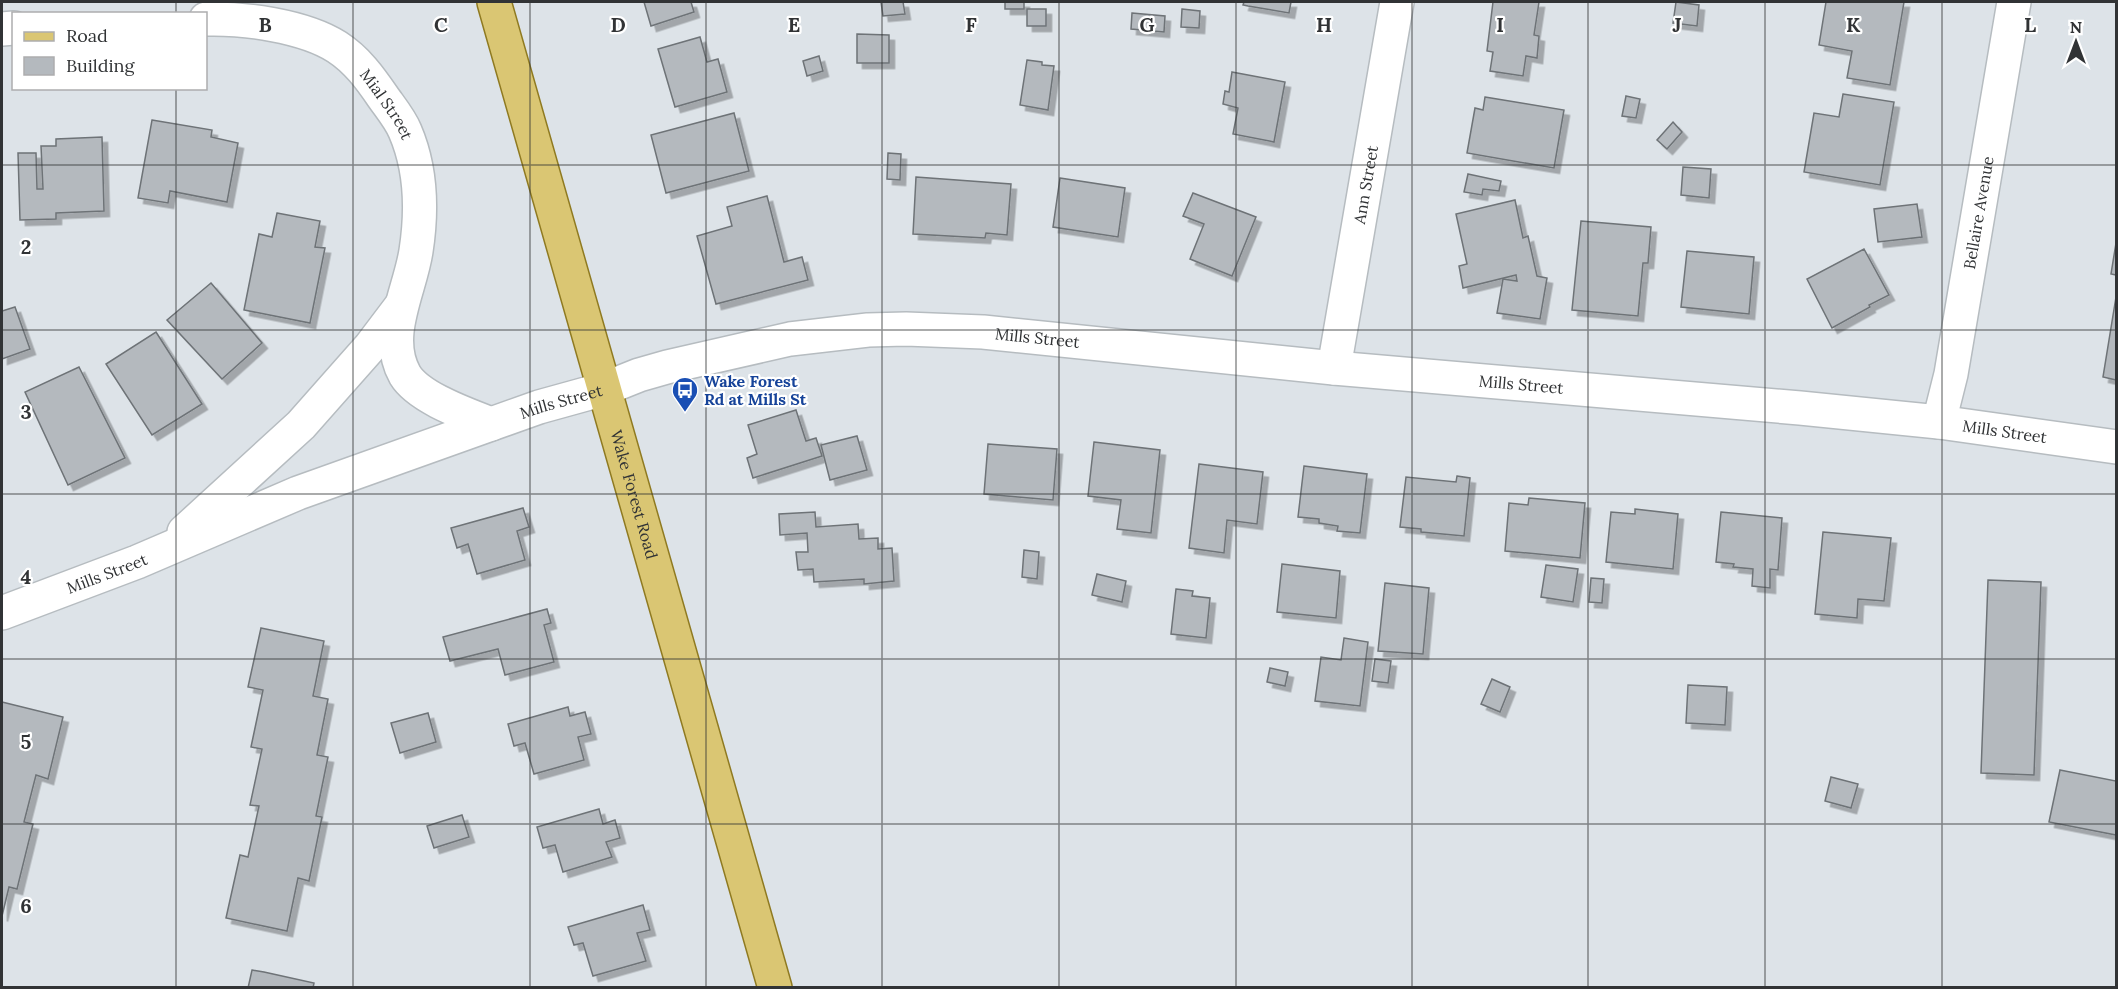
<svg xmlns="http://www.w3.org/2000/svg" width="2118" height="989" viewBox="0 0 2118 989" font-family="Lora,serif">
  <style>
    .building { fill: #b4b9be; stroke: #6e7377; stroke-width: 1.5; filter: url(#shadow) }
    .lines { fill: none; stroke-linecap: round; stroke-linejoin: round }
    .minor-casing { stroke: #b6bcc0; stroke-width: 36 }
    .major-casing { stroke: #8f7a21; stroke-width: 36 }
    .minor { stroke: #fff; stroke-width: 33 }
    .major { stroke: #dac673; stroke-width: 33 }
    .grid { fill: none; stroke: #313335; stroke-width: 1.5; stroke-opacity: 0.55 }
    .labels { text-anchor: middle; stroke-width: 4.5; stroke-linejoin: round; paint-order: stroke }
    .street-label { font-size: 16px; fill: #313335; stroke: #fff }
    .transit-label { font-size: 16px; font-weight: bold; fill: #164399; stroke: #fff; text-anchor: start }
    .grid-label { font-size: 20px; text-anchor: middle; font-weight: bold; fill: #313335; stroke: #fff; stroke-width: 4.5; stroke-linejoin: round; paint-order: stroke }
  </style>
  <defs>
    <filter id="shadow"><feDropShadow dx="5.5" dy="5.5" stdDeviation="0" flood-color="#0004"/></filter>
  </defs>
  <rect width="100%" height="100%" fill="#dde3e8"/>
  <g class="building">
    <polygon points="644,2 691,2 694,12 651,26"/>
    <polygon points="881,2 903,2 905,14 883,16"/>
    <rect x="1005" y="2" width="19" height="7"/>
    <polygon points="1244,2 1291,2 1289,13 1248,6 1243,5"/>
    <polygon points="1493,2 1539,2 1534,35 1539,36 1537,58 1526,56 1523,76 1490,71 1493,52 1487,51"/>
    <polygon points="1676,2 1699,5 1697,26 1673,23"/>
    <polygon points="1826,2 1904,2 1890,85 1847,78 1852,51 1819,45"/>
    <rect x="1027" y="9" width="19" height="17"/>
    <polygon points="1182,9 1200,11 1199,28 1181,27"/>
    <polygon points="1132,13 1165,16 1164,32 1131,29"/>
    <polygon points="857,34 889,35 889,63 857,63"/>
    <polygon points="700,37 707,62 718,59 727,92 675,107 658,49"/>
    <polygon points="819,56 823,71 807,76 803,61"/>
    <polygon points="1027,60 1042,62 1042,65 1054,66 1048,110 1020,105"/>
    <polygon points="1232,72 1285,82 1274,142 1233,134 1238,108 1223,104 1225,91 1229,92"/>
    <polygon points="1843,94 1894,102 1880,185 1804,172 1814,113 1839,117"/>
    <polygon points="1626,96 1640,99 1636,118 1622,116"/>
    <polygon points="1485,97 1564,110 1554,168 1467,153 1475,108 1483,110"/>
    <polygon points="734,113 749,171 666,193 651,135"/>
    <polygon points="152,120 212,130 211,137 238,143 227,202 170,191 168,203 138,198"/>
    <polygon points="1673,122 1682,132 1667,149 1657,140"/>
    <polygon points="102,137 104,211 56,213 56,219 20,220 18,153 36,153 37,189 43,189 41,146 56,146 56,139"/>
    <polygon points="888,153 901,154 900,180 887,179"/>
    <polygon points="1683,167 1711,169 1709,198 1681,195"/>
    <polygon points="1468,174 1501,181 1499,191 1483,189 1482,195 1464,192"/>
    <polygon points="916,177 1011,184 1007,235 986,233 985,238 913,234"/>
    <polygon points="1060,178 1125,188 1118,237 1053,227"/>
    <polygon points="1193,193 1256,217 1232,276 1190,259 1204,224 1183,216"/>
    <polygon points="767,196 784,262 802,257 808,280 716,304 697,236 732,226 727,207"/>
    <polygon points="1515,200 1523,238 1528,236 1537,276 1547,278 1540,319 1497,313 1503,279 1517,281 1516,275 1463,288 1460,271 1459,266 1467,264 1456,214"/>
    <polygon points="1917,204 1922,237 1878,242 1874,209"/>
    <polygon points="277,213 320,221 315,247 325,248 310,323 244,310 259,234 272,237"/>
    <polygon points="1581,221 1651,227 1648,263 1643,263 1638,316 1572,310"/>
    <polygon points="2116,243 2116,275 2111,274"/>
    <polygon points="1864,249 1889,295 1869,305 1870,307 1832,328 1807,279"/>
    <polygon points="1687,251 1754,257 1749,314 1681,307"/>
    <polygon points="211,283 262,343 222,379 167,320"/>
    <polygon points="2116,297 2116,380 2103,377"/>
    <polygon points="15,307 30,349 2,359 2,311"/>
    <polygon points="156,332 202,404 152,435 106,364"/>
    <polygon points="79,367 125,458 68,485 25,392"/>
    <polygon points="796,410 806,441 816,438 822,456 753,478 747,458 757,454 748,425"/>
    <polygon points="857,436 867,470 830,480 821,445"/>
    <polygon points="1094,442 1160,450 1151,533 1117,529 1121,500 1088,496"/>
    <polygon points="988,444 1057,449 1053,500 984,494"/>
    <polygon points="1199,464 1263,472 1257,524 1227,520 1224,553 1189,548"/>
    <polygon points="1304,466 1367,474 1360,533 1337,531 1338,526 1319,523 1319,519 1298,517"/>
    <polygon points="1457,476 1470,478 1464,536 1421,532 1421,529 1400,527 1406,477 1456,482"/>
    <polygon points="1529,498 1585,503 1580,558 1505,551 1509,503 1528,505"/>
    <polygon points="523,508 529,527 517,531 525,560 477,574 468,544 457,548 451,528"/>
    <polygon points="1635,509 1678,514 1673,569 1606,562 1611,512 1635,514"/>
    <polygon points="815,512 816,527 858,524 859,539 878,538 878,549 892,548 894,581 864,584 864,579 814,582 813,569 798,570 796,552 808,552 807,533 780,535 779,514"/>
    <polygon points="1721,512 1782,518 1778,570 1770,569 1770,588 1752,586 1753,569 1733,567 1734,564 1716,562"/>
    <polygon points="1823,532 1891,538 1884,601 1858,599 1857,618 1815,614"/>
    <polygon points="1024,550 1039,552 1037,579 1022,577"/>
    <polygon points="1282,564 1340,571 1336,618 1277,612"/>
    <polygon points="1546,565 1578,569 1573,602 1541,597"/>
    <polygon points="1097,574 1126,581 1122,602 1092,595"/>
    <polygon points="1591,578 1604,579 1602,603 1589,602"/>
    <polygon points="1988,580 2041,582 2034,775 1981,773"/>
    <polygon points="1385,583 1429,588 1423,654 1378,651"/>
    <polygon points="1176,589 1193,591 1192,596 1210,598 1206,638 1171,634"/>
    <polygon points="547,609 551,623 544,625 554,662 505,675 498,649 450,661 443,637"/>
    <polygon points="261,628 324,641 313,696 328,699 317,755 328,757 316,816 322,817 309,881 298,878 287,931 226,918 240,855 248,857 259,806 250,805 262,749 251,747 263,690 248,687"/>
    <polygon points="1344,638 1368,642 1360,706 1315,701 1321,657 1341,660"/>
    <polygon points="1375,659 1391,661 1388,683 1372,681"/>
    <polygon points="1270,668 1288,672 1285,686 1267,682"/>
    <polygon points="1492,679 1510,687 1500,712 1481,704"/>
    <polygon points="1688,685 1727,687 1725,725 1686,723"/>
    <polygon points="2,702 63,717 48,779 36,775 24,822 33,824 17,889 9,887 2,916"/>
    <polygon points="568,707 570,716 585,712 591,734 578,737 584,760 534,774 525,743 514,746 508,724"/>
    <polygon points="428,713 436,742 400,753 391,723"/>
    <polygon points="2060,770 2116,781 2116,835 2049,822"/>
    <polygon points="1831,777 1858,784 1851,808 1825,801"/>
    <polygon points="599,809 603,824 615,820 620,838 606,842 612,857 563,872 555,845 543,848 537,827"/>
    <polygon points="462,815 469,837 434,848 427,826"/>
    <polygon points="643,905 650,930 637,933 646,961 593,976 583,943 574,945 568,927"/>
    <polygon points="252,970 264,972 314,983 313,988 248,988"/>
  </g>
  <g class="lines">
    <g class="minor-casing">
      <g id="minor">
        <path id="s1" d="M206,19c38,-1 98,7 131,28 20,13 33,31 46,50 7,10 17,22 22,34 16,37 17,81 11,120 -6,40 -33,85 -11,124 14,23 61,39 86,49"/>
        <polyline points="2,29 14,28"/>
        <path id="s2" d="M1334,368l63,-366"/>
        <path id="s3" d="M1939,422l12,-48 63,-372"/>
        <polyline points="184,532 301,425 370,347 401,306"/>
        <path id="s4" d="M2,613l135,-51 161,-69 241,-86 65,-18 35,-14 28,-8 123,-28 78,-9 38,-1 77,3 351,36 466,40 139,14 177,25"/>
      </g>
    </g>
    <g class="major-casing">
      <g id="major">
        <path id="s5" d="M494,2l281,986"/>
      </g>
    </g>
    <use href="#minor" class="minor"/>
    <use href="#major" class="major"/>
  </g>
  <path class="grid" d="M176,2v12M353,2v986M530,2v986M706,2v986M882,2v986M1059,2v986M1236,2v986M1412,2v986M1588,2v986M1765,2v986M1942,2v986M176,88v900M2,165h2114M2,330h2114M2,494h2114M2,659h2114M2,824h2114"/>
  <defs>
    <g id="bus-pin" transform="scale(1.35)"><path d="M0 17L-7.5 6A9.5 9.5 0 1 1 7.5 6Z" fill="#1a4fb4" stroke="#fff"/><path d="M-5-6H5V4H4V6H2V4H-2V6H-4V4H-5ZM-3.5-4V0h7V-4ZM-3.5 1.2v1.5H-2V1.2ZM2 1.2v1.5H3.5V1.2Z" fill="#fff"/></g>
  </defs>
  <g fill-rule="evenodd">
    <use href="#bus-pin" x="685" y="390"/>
  </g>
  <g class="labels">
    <g class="street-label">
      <text dy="6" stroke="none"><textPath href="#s1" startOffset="212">Mial Street</textPath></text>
      <text dy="6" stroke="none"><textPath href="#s2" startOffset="186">Ann Street</textPath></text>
      <text dy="6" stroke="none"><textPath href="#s3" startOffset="213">Bellaire Avenue</textPath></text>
      <text dy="6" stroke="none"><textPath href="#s4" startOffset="1084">Mills Street</textPath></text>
      <text dy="6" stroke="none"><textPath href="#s4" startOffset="1570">Mills Street</textPath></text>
      <text dy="6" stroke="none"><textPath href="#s4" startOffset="598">Mills Street</textPath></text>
      <text dy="6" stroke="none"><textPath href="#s4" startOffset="2056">Mills Street</textPath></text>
      <text dy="6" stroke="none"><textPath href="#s5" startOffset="512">Wake Forest Road</textPath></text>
      <text dy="6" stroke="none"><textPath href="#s4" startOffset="112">Mills Street</textPath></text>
    </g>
    <g class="transit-label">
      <text x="704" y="387">Wake Forest<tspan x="704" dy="18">Rd at Mills St</tspan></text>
    </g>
  </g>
  <g class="grid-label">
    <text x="265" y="32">B</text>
    <text x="441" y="32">C</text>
    <text x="618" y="32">D</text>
    <text x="794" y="32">E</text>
    <text x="971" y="32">F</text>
    <text x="1147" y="32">G</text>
    <text x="1324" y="32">H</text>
    <text x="1500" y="32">I</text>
    <text x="1677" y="32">J</text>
    <text x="1853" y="32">K</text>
    <text x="2030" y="32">L</text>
    <text x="26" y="254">2</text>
    <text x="26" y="419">3</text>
    <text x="26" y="584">4</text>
    <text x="26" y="749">5</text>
    <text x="26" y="913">6</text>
  </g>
  <rect width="2118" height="989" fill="none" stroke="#313335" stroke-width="6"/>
  <rect x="12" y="12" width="195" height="78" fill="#ffffff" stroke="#adadae" stroke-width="1.5"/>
  <rect x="24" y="32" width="30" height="9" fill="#dac673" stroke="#adadae" stroke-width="1.5"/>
  <text x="66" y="42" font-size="18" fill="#313335">Road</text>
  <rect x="24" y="57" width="30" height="18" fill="#b4b9be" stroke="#adadae" stroke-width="1.5"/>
  <text x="66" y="72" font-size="18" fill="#313335">Building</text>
  <g transform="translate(2076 42)" stroke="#ffffff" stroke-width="4.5" paint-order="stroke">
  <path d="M0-4.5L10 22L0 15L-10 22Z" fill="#313335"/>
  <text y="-9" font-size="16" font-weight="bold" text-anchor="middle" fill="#313335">N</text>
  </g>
</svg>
